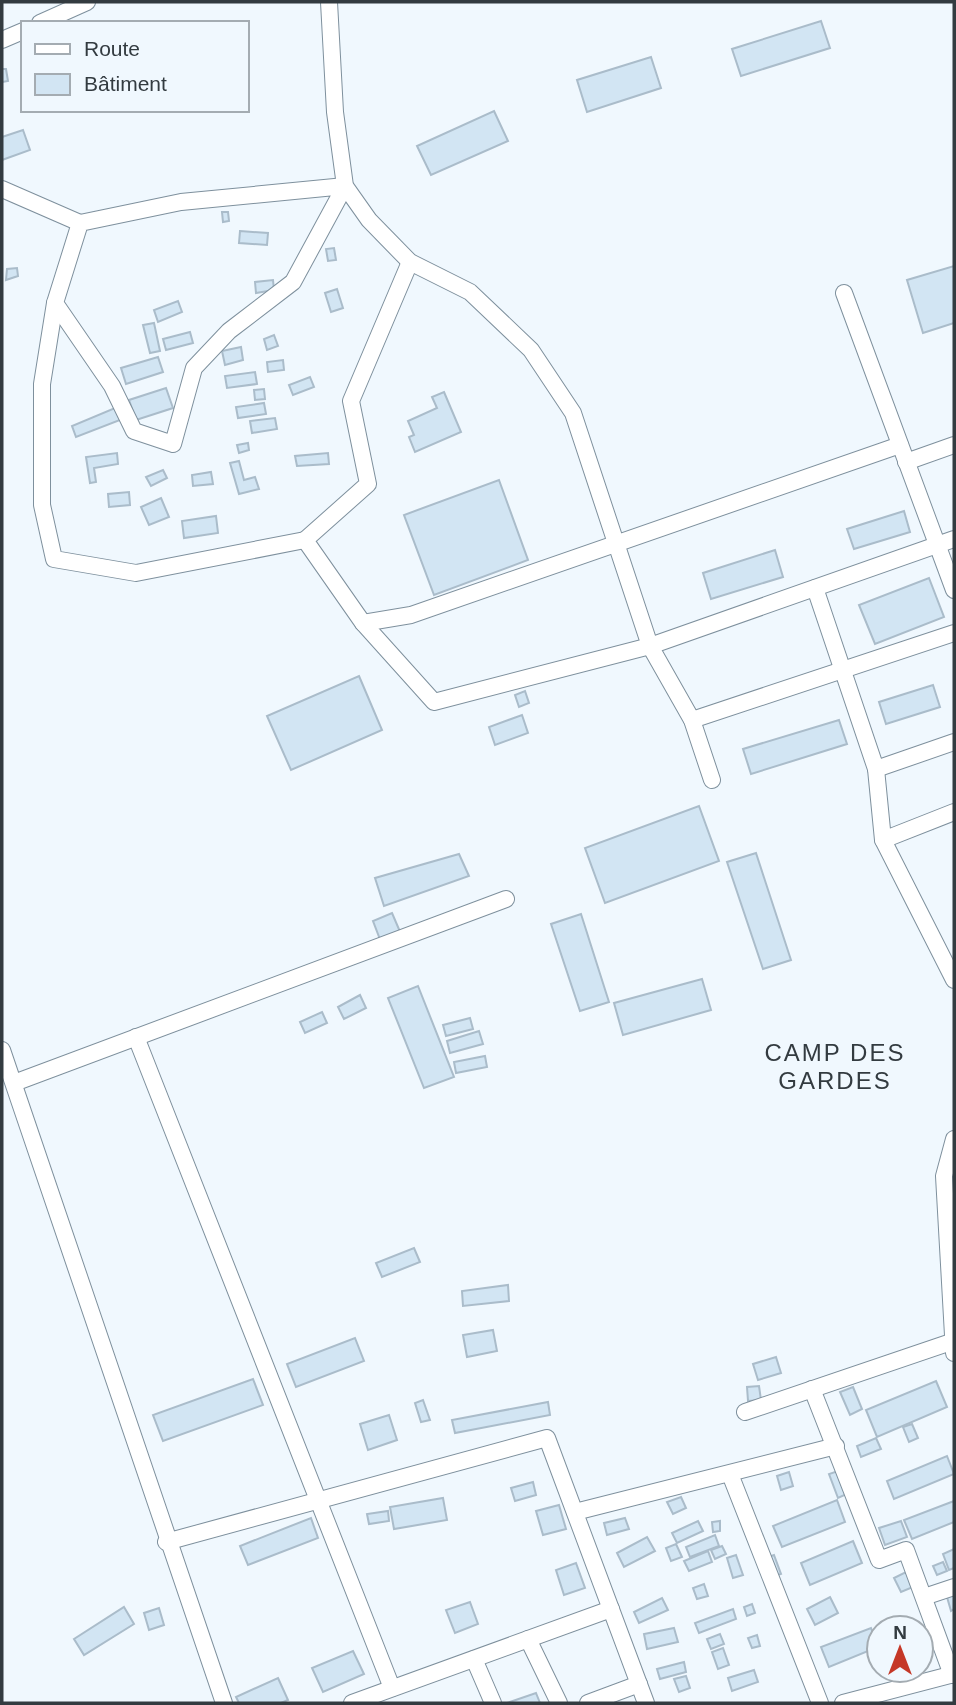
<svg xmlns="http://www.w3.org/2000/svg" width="956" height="1705" viewBox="0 0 956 1705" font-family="Arial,sans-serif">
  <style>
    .building { fill: #d2e5f3; stroke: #aabcca; stroke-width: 2 }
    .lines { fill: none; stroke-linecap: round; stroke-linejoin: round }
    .street-casing { stroke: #7e909d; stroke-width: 18 }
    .street { stroke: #fff; stroke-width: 16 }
    .labels { text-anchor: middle; stroke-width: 6; stroke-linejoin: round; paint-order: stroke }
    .quarter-label { font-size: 24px; letter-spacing: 2px; fill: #333b40; stroke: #f0f8fe }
  </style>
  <rect width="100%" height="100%" fill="#f0f8fe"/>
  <g class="building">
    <polygon points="821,21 830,48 741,76 732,49"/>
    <polygon points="651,57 661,88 587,112 577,80"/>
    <polygon points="2,69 6,69 8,81 2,82"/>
    <polygon points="494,111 508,141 431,175 417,146"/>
    <polygon points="23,130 30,150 2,160 2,137"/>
    <polygon points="222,212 228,212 229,221 223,222"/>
    <polygon points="240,231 268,233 267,245 239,243"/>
    <polygon points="334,248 336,260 328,261 326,249"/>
    <polygon points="954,266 954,323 923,333 907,280"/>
    <polygon points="17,268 18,276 6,280 7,269"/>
    <polygon points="273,280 274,290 256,293 255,282"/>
    <polygon points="337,289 343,308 331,312 325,293"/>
    <polygon points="178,301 182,312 158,322 154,310"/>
    <polygon points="154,323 160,351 150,353 143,325"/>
    <polygon points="190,332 193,343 166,350 163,339"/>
    <polygon points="274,335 278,346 267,350 264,339"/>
    <polygon points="241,347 243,360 225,365 222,351"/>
    <polygon points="158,357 163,372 126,384 121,368"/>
    <polygon points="283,360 284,370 268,372 267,362"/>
    <polygon points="255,372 257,384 227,388 225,376"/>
    <polygon points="310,377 314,387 293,395 289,385"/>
    <polygon points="166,388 173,408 136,420 129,400"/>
    <polygon points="264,389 265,399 255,400 254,390"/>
    <polygon points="444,392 461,432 415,452 409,437 414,435 408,421 437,408 432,397"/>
    <polygon points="264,403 266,414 238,418 236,407"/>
    <polygon points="115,408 120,420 76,437 72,426"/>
    <polygon points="275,418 277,429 252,433 250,421"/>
    <polygon points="248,443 249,450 239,453 237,445"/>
    <polygon points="117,453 118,464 94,468 96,482 90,483 86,457"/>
    <polygon points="328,453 329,464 297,466 295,456"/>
    <polygon points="239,461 244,480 255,477 259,489 239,494 230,463"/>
    <polygon points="163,470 167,478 151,486 146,477"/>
    <polygon points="211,472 213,484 193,486 192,475"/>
    <polygon points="499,480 528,560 434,595 404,515"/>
    <polygon points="129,492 130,505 109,507 108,494"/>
    <polygon points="161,498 169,517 149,525 141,507"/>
    <polygon points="904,511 910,532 854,549 847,529"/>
    <polygon points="216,516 218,533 184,538 182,521"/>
    <polygon points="775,550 783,577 711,599 703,573"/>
    <polygon points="929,578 944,617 875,644 859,605"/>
    <polygon points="359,676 382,730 291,770 267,716"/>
    <polygon points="933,685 940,707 886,724 879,702"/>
    <polygon points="525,691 529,703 519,707 515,695"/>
    <polygon points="522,715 528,733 495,745 489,727"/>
    <polygon points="839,720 847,744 751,774 743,749"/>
    <polygon points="699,806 719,861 605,903 585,848"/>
    <polygon points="756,853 791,960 763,969 727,862"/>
    <polygon points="459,854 469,876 384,906 375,878"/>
    <polygon points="392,913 401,934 381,942 373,921"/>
    <polygon points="581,914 609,1002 580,1011 551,924"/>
    <polygon points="702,979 711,1010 623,1035 614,1003"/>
    <polygon points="418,986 454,1077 424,1088 388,998"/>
    <polygon points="360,995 366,1008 344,1019 338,1007"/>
    <polygon points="322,1012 327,1023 305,1033 300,1022"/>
    <polygon points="470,1018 473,1029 446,1036 443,1025"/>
    <polygon points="479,1031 483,1044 450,1053 447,1041"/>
    <polygon points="485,1056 487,1067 456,1073 454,1062"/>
    <polygon points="414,1248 420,1262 382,1277 376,1263"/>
    <polygon points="508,1285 509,1301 463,1306 462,1291"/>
    <polygon points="493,1330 497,1351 467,1357 463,1335"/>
    <polygon points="355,1338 364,1361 296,1387 287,1364"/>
    <polygon points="776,1357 781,1373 758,1380 753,1364"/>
    <polygon points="253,1379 263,1405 163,1441 153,1415"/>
    <polygon points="936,1381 947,1407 877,1437 866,1410"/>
    <polygon points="759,1386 761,1400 748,1401 747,1387"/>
    <polygon points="853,1387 862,1409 850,1415 840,1392"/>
    <polygon points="423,1400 430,1420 421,1422 415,1403"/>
    <polygon points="548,1402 550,1415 455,1433 452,1420"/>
    <polygon points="389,1415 397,1440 368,1450 360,1424"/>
    <polygon points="912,1424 918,1438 909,1442 903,1427"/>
    <polygon points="876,1438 881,1449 861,1457 857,1446"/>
    <polygon points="947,1456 954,1474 894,1499 887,1481"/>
    <polygon points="841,1470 849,1493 838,1498 829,1474"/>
    <polygon points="789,1472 793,1486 781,1490 777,1476"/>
    <polygon points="533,1482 536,1495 515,1501 511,1488"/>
    <polygon points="681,1497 686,1508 673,1514 667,1502"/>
    <polygon points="443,1498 447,1520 394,1529 390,1507"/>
    <polygon points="837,1500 845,1522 782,1547 773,1526"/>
    <polygon points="954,1501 954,1522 912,1539 904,1520"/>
    <polygon points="559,1505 566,1529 543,1535 536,1511"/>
    <polygon points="388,1511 389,1521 369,1524 367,1514"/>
    <polygon points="311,1518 318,1538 248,1565 240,1546"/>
    <polygon points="625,1518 629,1529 607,1535 604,1523"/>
    <polygon points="698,1521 703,1531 677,1543 672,1533"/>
    <polygon points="720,1521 720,1531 713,1532 712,1522"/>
    <polygon points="901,1521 907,1537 885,1545 879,1528"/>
    <polygon points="715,1535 719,1546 690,1557 686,1547"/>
    <polygon points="647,1537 655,1551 624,1567 617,1553"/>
    <polygon points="853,1541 862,1563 810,1585 801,1563"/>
    <polygon points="676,1544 682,1557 671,1561 666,1548"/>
    <polygon points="722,1546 726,1554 715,1559 711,1550"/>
    <polygon points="954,1549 954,1568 949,1570 943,1554"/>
    <polygon points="708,1551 712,1562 689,1571 684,1561"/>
    <polygon points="736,1555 743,1575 733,1578 727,1558"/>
    <polygon points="774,1555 781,1574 769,1578 762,1559"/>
    <polygon points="943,1562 947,1571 937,1575 933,1566"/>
    <polygon points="576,1563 585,1588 564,1595 556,1570"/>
    <polygon points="906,1572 913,1587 901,1592 894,1578"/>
    <polygon points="704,1584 708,1596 697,1599 693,1588"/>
    <polygon points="954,1594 954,1609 951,1611 947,1597"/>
    <polygon points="830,1597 838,1613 815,1625 807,1609"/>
    <polygon points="662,1598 668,1610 639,1623 634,1612"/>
    <polygon points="470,1602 478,1624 455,1633 446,1610"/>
    <polygon points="752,1604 755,1613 747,1616 744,1607"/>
    <polygon points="124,1607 134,1624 84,1655 74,1639"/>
    <polygon points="159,1608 164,1625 149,1630 144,1613"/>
    <polygon points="733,1609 736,1619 699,1633 695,1623"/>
    <polygon points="674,1628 678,1642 647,1649 644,1634"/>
    <polygon points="871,1628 878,1647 829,1667 821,1647"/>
    <polygon points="720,1634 724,1644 711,1649 707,1639"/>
    <polygon points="757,1635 760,1646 752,1648 748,1638"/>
    <polygon points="723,1648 729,1665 718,1669 712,1652"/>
    <polygon points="353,1651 364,1674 323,1692 312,1668"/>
    <polygon points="684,1662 686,1672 660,1679 657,1669"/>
    <polygon points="754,1670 758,1682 732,1691 728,1678"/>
    <polygon points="686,1676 690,1688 679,1692 674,1679"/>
    <polygon points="278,1678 288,1700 281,1703 239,1703 236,1697"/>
    <polygon points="536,1693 540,1703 507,1703"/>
  </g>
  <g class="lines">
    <g class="street-casing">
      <g id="street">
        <polyline points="329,2 335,112 345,186 369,220 410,262 470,292 531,350 573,413 650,646 692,720 712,780"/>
        <polyline points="40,23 87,2"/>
        <polyline points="2,40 23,31"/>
        <polygon points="345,186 293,282 229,331 194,368 173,444 134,431 112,386 55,303 80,223 181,202"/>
        <polyline points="2,189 80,223"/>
        <polyline points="410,262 351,401 368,484 305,540 363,623 434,702 650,646 954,539"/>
        <polyline points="844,293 954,590"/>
        <polyline points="55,303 42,384 42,505 54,559 136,573 305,540"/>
        <polyline points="906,462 954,445"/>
        <polyline points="815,588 876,769 883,840 954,812"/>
        <polyline points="363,623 411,615 900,445"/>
        <polyline points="692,720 954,633"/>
        <polyline points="876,769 954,742"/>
        <polyline points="883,840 954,980"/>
        <polyline points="136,1037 392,1688"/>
        <polyline points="2,1050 224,1703"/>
        <polyline points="14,1083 506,899"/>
        <polyline points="954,1139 944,1176 954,1353"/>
        <polyline points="812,1389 879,1560 906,1550 952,1675"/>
        <polyline points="745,1412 954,1341"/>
        <polyline points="730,1474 820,1703"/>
        <polyline points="575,1512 836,1446"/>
        <polyline points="166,1542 547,1438 646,1703"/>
        <polyline points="924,1597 954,1587"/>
        <polyline points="528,1639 559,1703"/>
        <polyline points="474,1659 493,1703"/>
        <polyline points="352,1703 611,1609"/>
        <polyline points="588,1703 639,1684"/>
        <polyline points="843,1703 954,1674"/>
      </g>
    </g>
    <use href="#street" class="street"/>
  </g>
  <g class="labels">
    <g class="quarter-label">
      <text x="835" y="1061">CAMP DES<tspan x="835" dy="28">GARDES</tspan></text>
    </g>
  </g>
  <rect width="956" height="1705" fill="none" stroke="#333b40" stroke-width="7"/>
  <rect x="21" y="21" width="228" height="91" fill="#f0f8fe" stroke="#a4acb2" stroke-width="2"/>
  <rect x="35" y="44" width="35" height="10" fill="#ffffff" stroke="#a4acb2" stroke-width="2"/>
  <text x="84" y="56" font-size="21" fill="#333b40">Route</text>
  <rect x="35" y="74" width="35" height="21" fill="#d2e5f3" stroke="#a4acb2" stroke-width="2"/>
  <text x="84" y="91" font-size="21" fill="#333b40">Bâtiment</text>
  <g transform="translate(900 1649)"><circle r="33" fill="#f0f8fe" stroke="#a4acb2" stroke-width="2"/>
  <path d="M0-5L12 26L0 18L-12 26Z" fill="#c53827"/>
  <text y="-10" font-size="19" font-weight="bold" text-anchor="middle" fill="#333b40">N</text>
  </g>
</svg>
